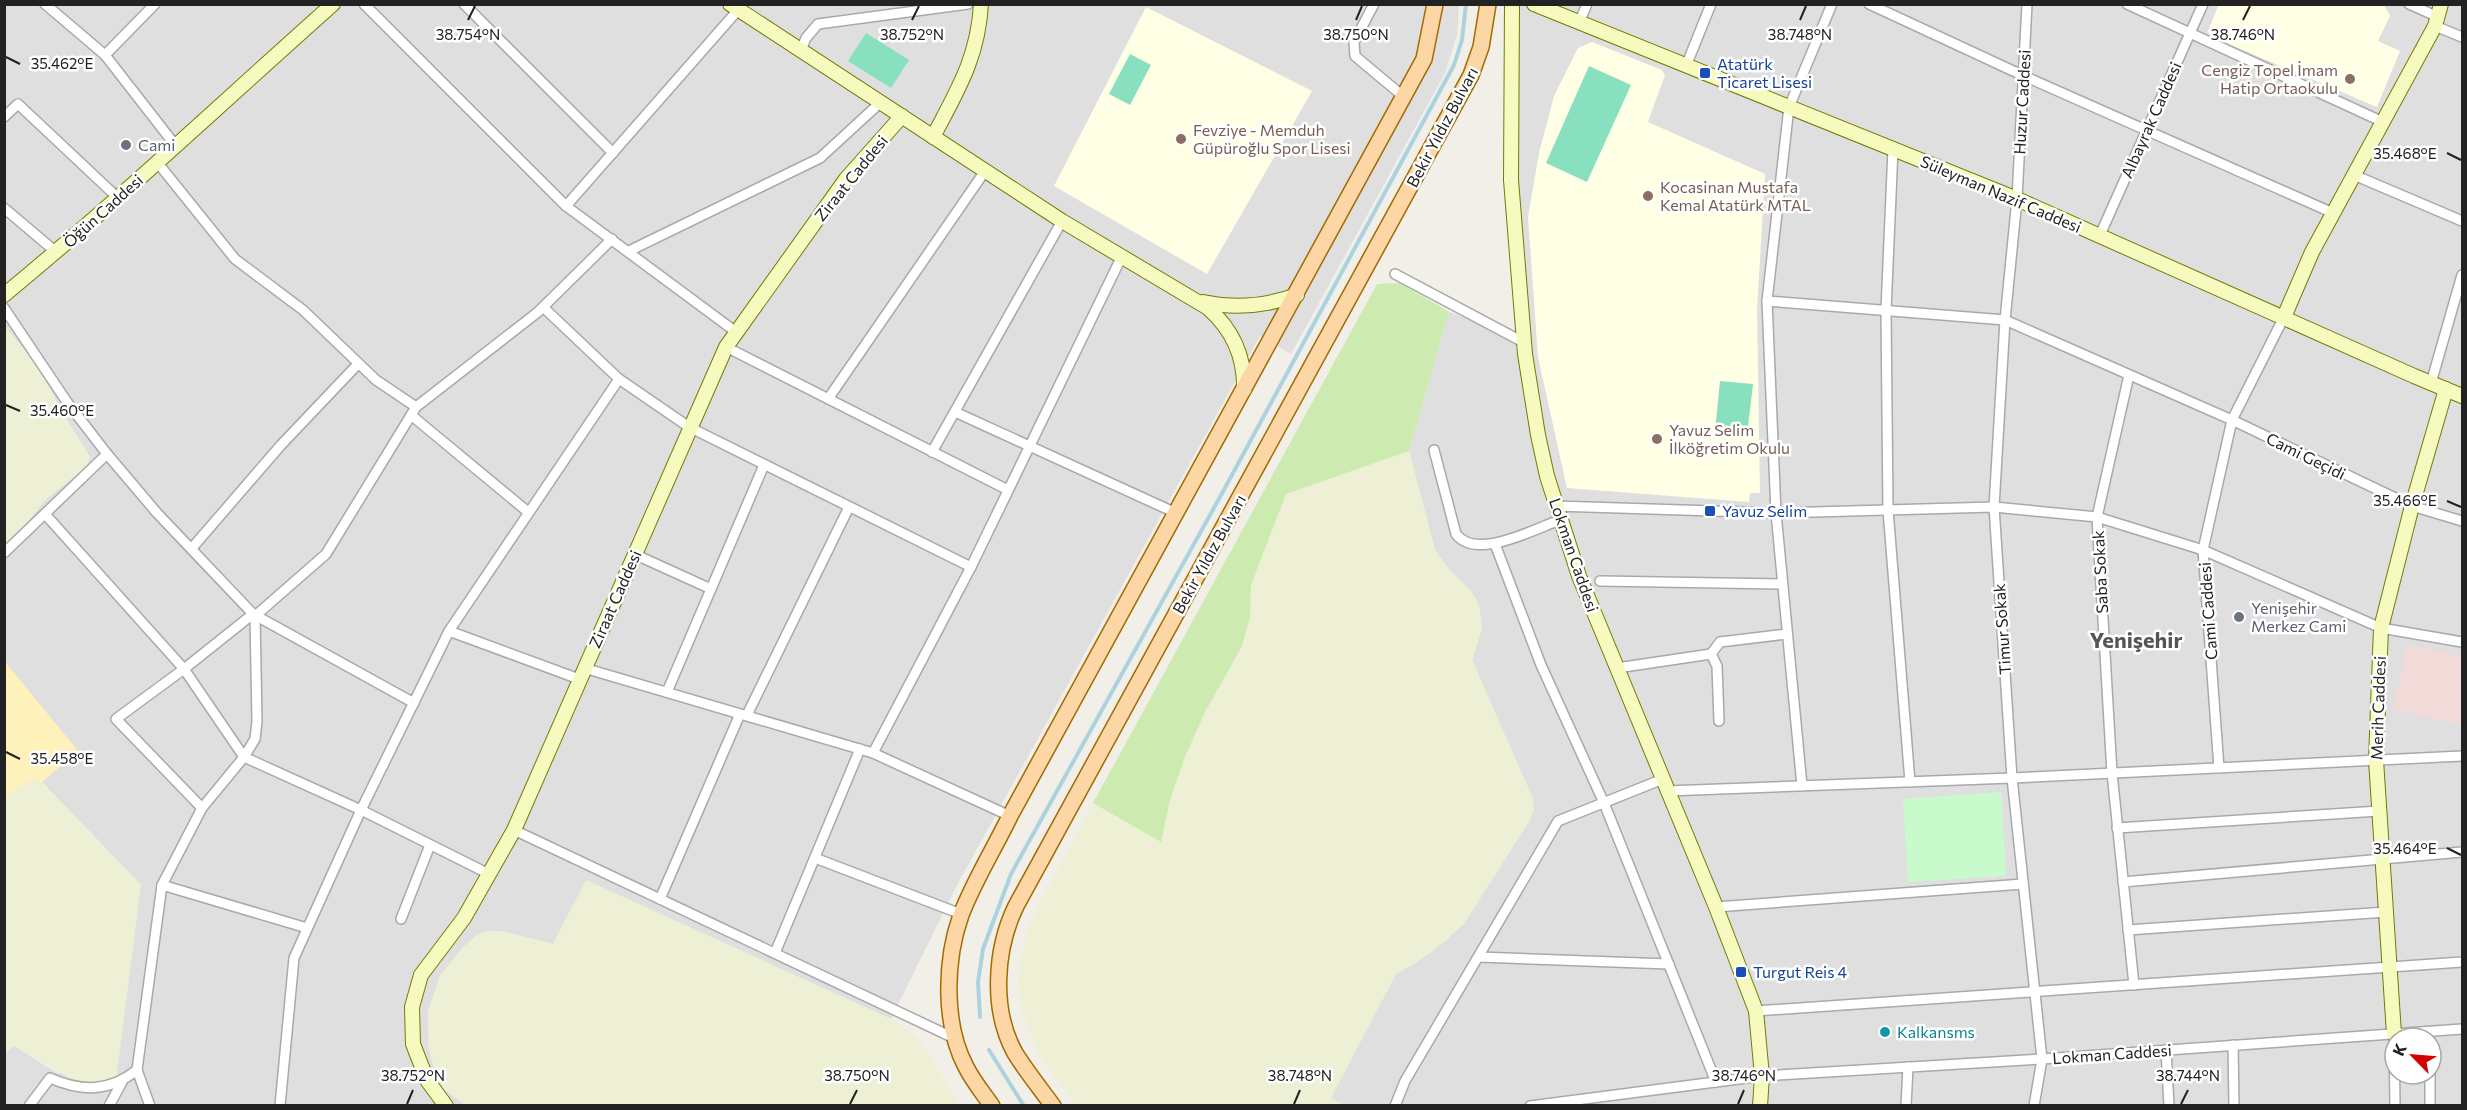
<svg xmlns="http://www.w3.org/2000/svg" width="2467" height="1110" viewBox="0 0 2467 1110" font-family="Commissioner,sans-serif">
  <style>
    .residential { fill: #e0dfdf; fill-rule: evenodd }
    .commercial { fill: #f2dad9 }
    .education { fill: #ffffe5 }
    .farmland { fill: #eef0d5 }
    .grass { fill: #cdebb0 }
    .sand { fill: #fff1ba }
    .park { fill: #c8facc }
    .pitch { fill: #88e0be }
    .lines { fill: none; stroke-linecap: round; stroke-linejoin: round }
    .stream { stroke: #aad3df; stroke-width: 4 }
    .street-casing { stroke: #a9a9a9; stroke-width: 12 }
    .secondary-casing { stroke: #707d05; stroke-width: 16 }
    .primary-casing { stroke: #a06b00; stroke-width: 18 }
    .street { stroke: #fff; stroke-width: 9 }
    .secondary { stroke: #f7fabf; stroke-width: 14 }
    .primary { stroke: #fcd6a4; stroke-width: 15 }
    .ticks { fill: none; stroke: #222; stroke-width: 2 }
    .transit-dot { fill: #1a4fb4; stroke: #fff; stroke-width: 2 }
    .education-dot { fill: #8d6e63; stroke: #fff; stroke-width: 2 }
    .worship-dot { fill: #6b7280; stroke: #fff; stroke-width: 2 }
    .culture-dot { fill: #0f9aa8; stroke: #fff; stroke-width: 2 }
    .labels { text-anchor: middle; stroke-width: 5; stroke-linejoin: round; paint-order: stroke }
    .transit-label { font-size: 16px; fill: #164399; stroke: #fff; text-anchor: start }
    .education-label { font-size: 16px; fill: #785e54; stroke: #fff; text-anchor: start }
    .street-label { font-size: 16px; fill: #222; stroke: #fff }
    .worship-label { font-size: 16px; fill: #5b616d; stroke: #fff; text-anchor: start }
    .culture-label { font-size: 16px; fill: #0d838f; stroke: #fff; text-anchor: start }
    .district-label { font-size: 22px; font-weight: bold; fill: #555; stroke: #fff }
    .ticks-label { font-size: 15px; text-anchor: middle; fill: #222; stroke: #fff; stroke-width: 5; stroke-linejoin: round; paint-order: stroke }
  </style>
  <rect width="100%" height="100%" fill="#f2efe9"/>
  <g class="residential">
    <polygon points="5,5 1459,5 1457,35 1445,73 1291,354 1260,336 957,885 891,1019 586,881 553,944 501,931 463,947 440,976 428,1012 429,1049 435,1071 444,1089 465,1105 5,1106 5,1053 14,1046 59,1074 141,885 42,782 78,751 5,662 5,547 17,535 45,500 86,467 90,457 62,412 38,366 5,327"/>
    <path d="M1508,5h954v1100l-1118,1 -14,-8 66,-124 19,-11 34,-25 81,-118 3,-21 -61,-139 10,-32 -3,-23 -8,-14 -21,-20 -15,-21 -26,-99 40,-139 76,27zM2395,1038h36v36h-36z"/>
  </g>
  <polygon class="commercial" points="2407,645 2462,656 2462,725 2393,710"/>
  <g class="education">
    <polygon points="2219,4 2384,5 2390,16 2378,41 2400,51 2377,107 2210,36 2208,31"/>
    <polygon points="1146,7 1312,91 1207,274 1054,186"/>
    <polygon points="1592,42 1662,70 1665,75 1648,122 1765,174 1757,310 1760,493 1750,493 1749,502 1567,488 1538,357 1528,217 1539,153 1554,96 1578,48"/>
  </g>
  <g class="farmland">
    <polygon points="7,330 38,366 62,412 90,457 86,467 45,500 17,535 5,547 4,332"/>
    <polygon points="1409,451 1435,550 1450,571 1471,591 1479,605 1482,628 1472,660 1533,799 1534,809 1530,820 1464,924 1433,951 1396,974 1331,1098 1344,1105 1076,1106 1036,1050 1022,1011 1018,983 1021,954 1029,927 1040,902 1093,803 1161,841 1170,800 1185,757 1205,712 1242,645 1250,617 1251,585 1286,493"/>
    <polygon points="33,779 42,782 141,885 116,1080 99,1085 77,1082 14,1046 5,1053 5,798 14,790"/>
    <polygon points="586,880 891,1019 912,1033 926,1049 959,1105 465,1105 445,1089 435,1071 429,1049 428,1012 440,976 463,947 477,935 486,931 501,931 553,944"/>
  </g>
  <polygon class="grass" points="1400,283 1449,312 1409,451 1286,494 1251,585 1250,617 1242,646 1205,712 1185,757 1170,800 1161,842 1093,803 1377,284"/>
  <polygon class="sand" points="5,662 78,751 42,782 33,779 14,790 5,798"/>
  <polygon class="park" points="2001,792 2006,876 1908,882 1903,799"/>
  <g class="pitch">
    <polygon points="866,33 909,60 891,88 848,61"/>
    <polygon points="1130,54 1151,65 1130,105 1109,94"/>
    <polygon points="1589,66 1631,85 1587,182 1546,163"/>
    <polygon points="1720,381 1753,384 1747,435 1715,432"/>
  </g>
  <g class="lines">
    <g class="stream">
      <polyline points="980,1017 978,982 983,949 1011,874 1220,497 1454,65 1462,40 1466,4"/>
      <polyline points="989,1050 1024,1106"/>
    </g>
    <g class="street-casing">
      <g id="street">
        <polyline points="45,4 105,55 175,145"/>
        <polyline points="364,4 566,206 736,332"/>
        <polyline points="464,4 613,153"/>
        <polyline points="1374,4 1354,42 1355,56 1404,97"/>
        <polyline points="1869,4 2024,76 2333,213"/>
        <polyline points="2027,4 2017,199 2005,320 1994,507 2012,778 2042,1059 2034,1106"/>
        <polyline points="2127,4 2383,122"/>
        <polyline points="2409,4 2438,17"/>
        <polyline points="1579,23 1587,4"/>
        <polyline points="2435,26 2462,37"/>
        <polyline points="801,50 806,38 818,24 968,4"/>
        <polyline points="105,55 155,4"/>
        <polyline points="1686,66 1711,4"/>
        <polyline points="4,117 18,104 118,198"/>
        <polyline points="1893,149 1886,310 1888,510 1910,782"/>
        <polyline points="157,162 235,259 303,310 376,380 416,407 538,312 612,239"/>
        <polyline points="2354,175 2462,221"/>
        <polyline points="566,206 738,10"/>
        <polyline points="4,208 56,252"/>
        <polyline points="2100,235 2203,4"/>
        <polyline points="629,251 820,158 881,102"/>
        <polyline points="1395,274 1525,343"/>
        <polyline points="1767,301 2005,320 2232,420 2412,506 2462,521"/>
        <polyline points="543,307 619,379 689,427 971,567"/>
        <polyline points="4,308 67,402 107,454 157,513 253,614 414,703"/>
        <polyline points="726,347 1008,490"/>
        <polyline points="2129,375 2097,517 2112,773 2134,985"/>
        <polyline points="2431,383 2462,275"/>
        <polyline points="828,399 985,171"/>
        <polyline points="955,412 1176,513"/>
        <polyline points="411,415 528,512"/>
        <path d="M1434,450l22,84c20,27 78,-5 104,-14"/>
        <polyline points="932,452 1062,221"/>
        <polyline points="1556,506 1776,513 1994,507 2097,517 2203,550 2381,628 2462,642"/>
        <polyline points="45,514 184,669 244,757 361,810 489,874"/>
        <polyline points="1495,544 1541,665 1604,803 1716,1082"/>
        <polyline points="192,548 281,445 358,364"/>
        <polyline points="4,553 107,454"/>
        <polyline points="634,554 711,589"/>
        <polyline points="1600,581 1782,584"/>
        <polyline points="449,631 579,679"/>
        <polyline points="1711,654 1720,642 1787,634"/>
        <polyline points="584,668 873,753 1010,816"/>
        <polyline points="1617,668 1711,654 1717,666 1719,721"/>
        <polyline points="667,692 764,465"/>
        <polyline points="747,715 849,507"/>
        <polyline points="873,753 971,567 1122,256"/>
        <polyline points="2219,768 2203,550 2232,420 2284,317"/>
        <polyline points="1802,786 1776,513 1767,301 1789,107 1832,4"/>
        <polyline points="1667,791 2012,778 2462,756"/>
        <polyline points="202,808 116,719 184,669 253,614"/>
        <polyline points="2117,828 2379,811"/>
        <polyline points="514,830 956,1039"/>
        <polyline points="815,858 961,914"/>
        <polyline points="2123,882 2462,852"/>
        <polyline points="162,885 307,928"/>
        <polyline points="660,899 740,714"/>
        <polyline points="1716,907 2023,884"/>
        <polyline points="401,919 430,845"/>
        <polyline points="2128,930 2386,912"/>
        <polyline points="775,953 860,749"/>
        <polyline points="1479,957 1669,964"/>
        <polyline points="1756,1011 2462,962"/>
        <polyline points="2394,1034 2395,1106"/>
        <polyline points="2233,1045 2234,1106"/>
        <polyline points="2166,1050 2169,1106"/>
        <polyline points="2430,1074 2430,1106"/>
        <path d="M29,1106l21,-28c32,14 59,14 87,-8"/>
        <polyline points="109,1106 122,1082"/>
        <polyline points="150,1106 137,1070 162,885 202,808 244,757 255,739 257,721 255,616 326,554 416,407"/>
        <polyline points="280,1106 294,958 361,810 449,631 619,379"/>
        <polyline points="1395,1106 1405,1081 1558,821 1663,779"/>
        <polyline points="1530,1106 1762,1076 2042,1059 2462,1029"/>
        <polyline points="1906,1106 1908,1067"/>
      </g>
    </g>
    <g class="secondary-casing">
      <g id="secondary">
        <path d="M730,4l332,217 146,87c25,22 37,49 36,82"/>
        <polyline points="1512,4 1511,180 1525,354 1538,435 1547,476 1579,576 1716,907 1756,1011 1762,1076 1760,1106"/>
        <polyline points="1534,4 2017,199 2414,376 2462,396"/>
        <path d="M933,137c24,-46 45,-79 48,-133"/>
        <path d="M4,295c113,-93 220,-194 329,-291"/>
        <path d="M1203,302c32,7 63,4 94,-7"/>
        <polyline points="2284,317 2312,252 2435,26 2441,4"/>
        <polyline points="2394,1034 2376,760 2381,628 2412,506 2446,389"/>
        <polyline points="446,1106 427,1080 413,1044 412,1007 421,975 464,918 514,830 726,347 846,179 902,116"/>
      </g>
    </g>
    <g class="primary-casing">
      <g id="primary">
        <path d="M992,1106c-9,-13 -19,-25 -26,-39 -23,-43 -21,-107 -5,-152 12,-32 34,-68 49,-99l414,-757 11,-55"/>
        <path d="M1053,1106c-13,-18 -27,-35 -38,-53 -24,-43 -20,-104 1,-147l455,-831 10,-28 7,-43"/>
      </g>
    </g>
    <use href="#street" class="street"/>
    <use href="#secondary" class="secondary"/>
    <use href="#primary" class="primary"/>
  </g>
  <path class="ticks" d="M468,20l7,-14M912,20l7,-14M1356,20l6,-14M1800,20l6,-14M2243,20l7,-14M6,57l14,7M2447,153l14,7M6,405l14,6M2447,501l14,6M6,752l14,7M2447,848l14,7M407,1104l6,-14M850,1104l7,-14M1294,1104l6,-14M1738,1104l6,-14M2181,1104l7,-14"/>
  <g class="transit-dot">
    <rect x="1699" y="67" width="12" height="12" rx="3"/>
    <rect x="1704" y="505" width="12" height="12" rx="3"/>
    <rect x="1735" y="966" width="12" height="12" rx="3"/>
  </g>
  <g class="education-dot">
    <circle cx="2350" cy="79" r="6"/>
    <circle cx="1181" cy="139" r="6"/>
    <circle cx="1648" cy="196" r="6"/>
    <circle cx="1657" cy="439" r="6"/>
  </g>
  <g class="worship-dot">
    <circle cx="126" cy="145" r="6"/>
    <circle cx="2239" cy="617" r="6"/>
  </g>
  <circle class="culture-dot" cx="1885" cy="1032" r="6"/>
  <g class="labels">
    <g class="transit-label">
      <text x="1717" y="70">Atatürk<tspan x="1717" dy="18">Ticaret Lisesi</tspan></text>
      <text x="1722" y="517">Yavuz Selim</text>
      <text x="1753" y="978">Turgut Reis 4</text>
    </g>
    <g class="education-label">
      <text x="2338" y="76" text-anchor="end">Cengiz Topel İmam<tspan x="2338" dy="18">Hatip Ortaokulu</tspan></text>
      <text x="1193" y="136">Fevziye - Memduh<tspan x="1193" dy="18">Güpüroğlu Spor Lisesi</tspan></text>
      <text x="1660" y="193">Kocasinan Mustafa<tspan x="1660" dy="18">Kemal Atatürk MTAL</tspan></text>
      <text x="1669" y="436">Yavuz Selim<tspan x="1669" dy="18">İlköğretim Okulu</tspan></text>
    </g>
    <g class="street-label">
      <text transform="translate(2022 102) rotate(-87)" y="6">Huzur Caddesi</text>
      <text transform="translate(2151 120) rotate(-66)" y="6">Albayrak Caddesi</text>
      <text transform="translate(1442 127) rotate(-62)" y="6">Bekir Yıldız Bulvarı</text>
      <text transform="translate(851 178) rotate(-51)" y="6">Ziraat Caddesi</text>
      <text transform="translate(2001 194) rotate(23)" y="6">Süleyman Nazif Caddesi</text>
      <text transform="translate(103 211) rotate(-42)" y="6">Öğün Caddesi</text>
      <text transform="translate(2306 456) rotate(26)" y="6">Cami Geçidi</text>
      <text transform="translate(1209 554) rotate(-61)" y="6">Bekir Yıldız Bulvarı</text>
      <text transform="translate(1574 555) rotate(71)" y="6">Lokman Caddesi</text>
      <text transform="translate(2100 572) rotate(-93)" y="6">Saba Sokak</text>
      <text transform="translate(615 599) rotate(-66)" y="6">Ziraat Caddesi</text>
      <text transform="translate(2208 611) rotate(-94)" y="6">Cami Caddesi</text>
      <text transform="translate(2002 629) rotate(-94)" y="6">Timur Sokak</text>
      <text transform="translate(2378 708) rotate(-88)" y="6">Merih Caddesi</text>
      <text transform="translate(2112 1054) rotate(-4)" y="6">Lokman Caddesi</text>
    </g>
    <g class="worship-label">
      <text x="138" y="151">Cami</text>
      <text x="2251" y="614">Yenişehir<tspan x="2251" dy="18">Merkez Cami</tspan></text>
    </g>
    <g class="culture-label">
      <text x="1897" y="1038">Kalkansms</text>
    </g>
    <g class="district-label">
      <text x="2136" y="648">Yenişehir</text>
    </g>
  </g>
  <g class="ticks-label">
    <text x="468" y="40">38.754°N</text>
    <text x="912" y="40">38.752°N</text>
    <text x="1356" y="40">38.750°N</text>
    <text x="1800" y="40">38.748°N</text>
    <text x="2243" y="40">38.746°N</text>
    <text x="62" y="69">35.462°E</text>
    <text x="2405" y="159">35.468°E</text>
    <text x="62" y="416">35.460°E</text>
    <text x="2405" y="506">35.466°E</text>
    <text x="62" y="764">35.458°E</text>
    <text x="2405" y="854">35.464°E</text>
    <text x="413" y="1081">38.752°N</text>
    <text x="857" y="1081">38.750°N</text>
    <text x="1300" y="1081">38.748°N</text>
    <text x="1744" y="1081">38.746°N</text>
    <text x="2188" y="1081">38.744°N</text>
  </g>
  <rect width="2467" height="1110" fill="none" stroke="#222222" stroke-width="12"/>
  <g transform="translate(2413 1056) rotate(295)"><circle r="28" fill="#ffffff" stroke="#a7a7a7" stroke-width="1.5"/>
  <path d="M0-4.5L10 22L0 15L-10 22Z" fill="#d40000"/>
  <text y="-9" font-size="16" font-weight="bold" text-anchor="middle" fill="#222222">K</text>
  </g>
</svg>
